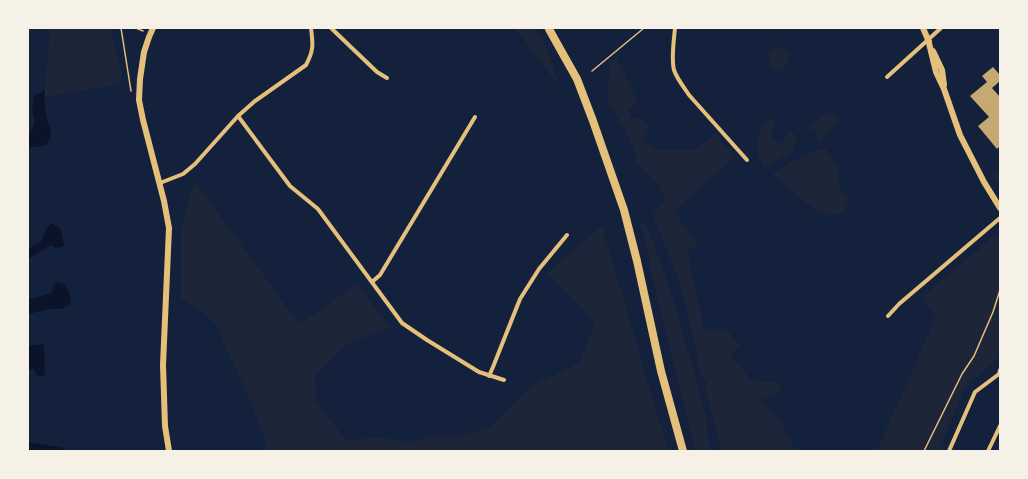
<svg xmlns="http://www.w3.org/2000/svg" width="1028" height="479" viewBox="0 0 1028 479" font-family="Jost,sans-serif">
  <style>
    .green { fill: #1d2539 }
    .water { fill: #0b132b }
    .building { fill: #c6a872 }
    .lines { fill: none; stroke-linecap: round; stroke-linejoin: round }
    .path { stroke: #e5c07b; stroke-width: 1.5 }
    .minor { stroke: #e5c07b; stroke-width: 4 }
    .tertiary { stroke: #e5c07b; stroke-width: 6 }
    .primary { stroke: #e5c07b; stroke-width: 8 }
  </style>
  <rect width="100%" height="100%" fill="#14213d"/>
  <g class="green">
    <polygon points="50,28 118,28 110,30 122,72 121,84 44,97"/>
    <polygon points="515,28 534,28 548,49 559,86"/>
    <path d="M775,47c6,0 10,1 14,6 0,7 -3,13 -8,19l-7,-2 -7,-10 3,-2 -2,-6z"/>
    <polygon points="616,57 638,102 629,109 630,118 642,119 650,127 643,140 656,150 696,149 715,134 735,156 675,210 679,215 682,224 696,241 697,245 695,248 687,250 703,325 707,330 725,328 740,345 731,356 746,373 750,380 759,381 778,382 782,387 779,393 760,399 780,421 796,451 721,451 704,384 707,383 701,375 684,297 676,272 653,217 655,212 665,200 658,184 636,163 636,153 623,127 608,101 609,65"/>
    <polygon points="827,112 837,114 838,124 819,141 815,130 808,128"/>
    <polygon points="769,117 774,121 772,140 780,144 790,131 798,137 792,152 764,166 758,157 757,136"/>
    <path d="M825,148l12,20 4,22 8,12 -7,11 -13,3 -14,-6 -43,-36c16,-12 34,-20 53,-26z"/>
    <polygon points="1000,168 1000,187 991,173"/>
    <polygon points="194,180 299,324 358,284 389,327 345,345 315,377 316,402 347,441 380,437 410,444 429,436 460,437 490,427 530,387 579,363 595,322 547,273 602,226 668,451 269,451 253,407 216,325 200,309 181,299 181,231"/>
    <polygon points="640,222 648,227 673,299 698,386 706,418 710,451 695,451 665,328"/>
    <polygon points="1000,234 1000,356 966,386 938,451 877,451 936,317 921,298 996,235"/>
  </g>
  <g class="water">
    <path d="M45,90c-1,10 0,20 2,29 1,5 4,10 4,16 -1,4 -3,8 -6,11l-14,1 -3,3v-13l5,-10 2,-7 -3,-9 2,-15z"/>
    <polygon points="52,223 61,229 64,245 62,247 56,248 51,245 28,259 28,249 41,242 48,226"/>
    <path d="M56,282c10,-1 11,7 15,15l-1,8 -9,4h-10l-23,5v-15l8,-1 15,-5 2,-6z"/>
    <polygon points="44,344 45,375 41,377 37,376 34,369 28,370 28,346"/>
    <polygon points="28,442 64,448 65,451 28,451"/>
  </g>
  <polygon class="building" points="993,67 1000,75 1000,81 992,88 1000,97 1000,146 997,149 978,126 989,117 970,96 987,82 982,76"/>
  <g class="lines">
    <g class="path">
      <polyline points="121,28 131,91"/>
      <polyline points="136,28 143,31"/>
      <polyline points="592,71 644,28"/>
      <polyline points="924,451 962,374 974,356 993,312 1000,290"/>
    </g>
    <g class="minor">
      <polyline points="331,28 377,72 387,78"/>
      <path d="M675,28c-1,12 -4,30 -1,42 3,9 10,17 15,25l58,65"/>
      <polyline points="887,77 941,28"/>
      <polyline points="238,116 290,186 318,209 402,323 427,340 479,372 504,380"/>
      <path d="M160,183l23,-9 12,-10 43,-48 17,-15 51,-36c8,-15 7,-21 5,-37"/>
      <polyline points="372,282 380,275 475,117"/>
      <polyline points="888,316 899,304 1000,218"/>
      <polyline points="489,376 493,367 520,299 539,269 567,235"/>
      <polyline points="949,451 975,392 999,374 1000,370"/>
      <polyline points="988,451 1000,426"/>
    </g>
    <g class="tertiary">
      <polyline points="153,28 149,37 144,52 140,79 139,100 143,120 164,201 169,228 163,365 165,426 169,451"/>
      <polyline points="923,28 929,42"/>
      <polyline points="928,39 936,72 944,89 960,135 984,182 1000,208"/>
      <polyline points="933,51 942,70 944,85"/>
    </g>
    <polyline class="primary" points="549,29 559,47 577,79 593,121 624,210 637,261 661,371 683,451"/>
  </g>
  <rect width="1028" height="479" fill="none" stroke="#f6f1e7" stroke-width="58"/>
</svg>
